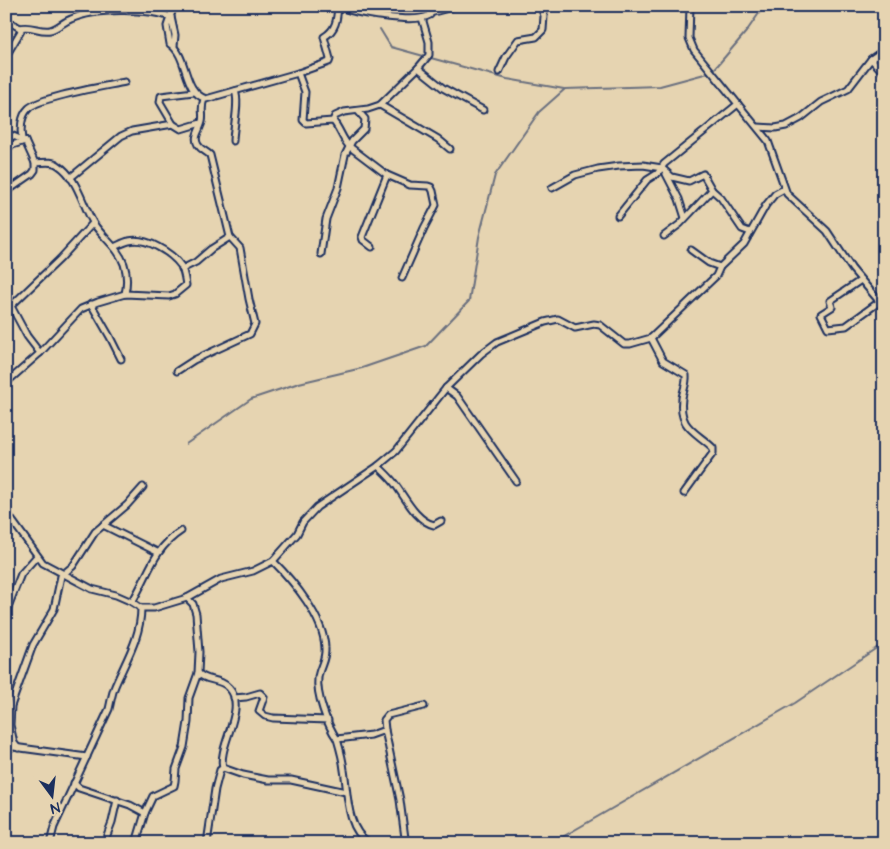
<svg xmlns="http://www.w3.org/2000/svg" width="890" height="849" viewBox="0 0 890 849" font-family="'Architects Daughter',sans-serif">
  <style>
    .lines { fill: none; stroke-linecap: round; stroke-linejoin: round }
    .stream { stroke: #6b707f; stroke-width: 2 }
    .minor-casing { stroke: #1b2f5e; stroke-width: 9 }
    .minor { stroke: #e6d4b1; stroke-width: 5 }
  </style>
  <rect width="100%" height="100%" fill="#e6d4b1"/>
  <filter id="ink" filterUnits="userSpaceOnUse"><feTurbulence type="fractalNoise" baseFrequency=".02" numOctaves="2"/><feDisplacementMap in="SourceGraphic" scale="10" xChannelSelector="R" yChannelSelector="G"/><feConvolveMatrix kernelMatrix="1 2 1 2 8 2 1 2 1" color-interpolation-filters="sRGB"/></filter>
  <g filter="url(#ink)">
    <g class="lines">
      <g class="stream">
        <polyline points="380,29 391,47 507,79 564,89"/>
        <polyline points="186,444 251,399 299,383 362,368 426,346 469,301 479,237 495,175 539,112 565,89 660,86 712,72 746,32 764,6"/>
        <polyline points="552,843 795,703 884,643"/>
      </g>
      <g class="minor-casing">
        <g id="minor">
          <path d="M174,6l-7,20 3,18c19,13 12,47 36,55l92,-26 31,-11 1,-3 -6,-22c12,-7 13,-17 14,-31"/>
          <path d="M338,6c17,8 77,18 92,9l-1,-9"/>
          <polyline points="690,6 689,38 694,50 768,141 787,194 827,231 852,269 884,307"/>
          <polyline points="430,13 456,6"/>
          <polyline points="171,17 175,35 174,46"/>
          <path d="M6,20l14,8c11,-3 20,4 30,2 8,-2 13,-8 21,-11 25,-11 74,-11 100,-2"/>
          <polyline points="6,56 21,31 20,28"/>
          <polyline points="871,59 884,73"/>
          <polyline points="418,68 443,88 483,110"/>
          <polyline points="499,72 506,57 518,40 536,37 543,30 544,16 541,6"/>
          <path d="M298,73l7,19 -2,28 3,3 27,-2c7,7 9,19 17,26l37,28 23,10 18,1 3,1 2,4 3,14 -2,4 -10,19 -22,50"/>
          <polyline points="380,105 438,139 450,149"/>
          <polyline points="333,121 335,116 344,112 368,109 380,105 418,68 429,55 429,42 422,18"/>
          <polyline points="173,124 160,102 161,96 194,92"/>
          <polyline points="758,127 775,128 786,126 801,118 821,102 848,89 871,59 884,50"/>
          <path d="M6,133l19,8 10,22c8,0 17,-3 23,2 20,13 24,40 36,59 9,14 24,23 30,40 3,9 3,21 1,30"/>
          <path d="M22,139c-2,-9 -1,-23 6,-30 10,-12 79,-23 97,-27"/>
          <path d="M233,141c0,-13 7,-39 2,-50"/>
          <polyline points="6,147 25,141"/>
          <polyline points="666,174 679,199 685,218"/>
          <polyline points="70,178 121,136 132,131 173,124 181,129 201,123"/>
          <polyline points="552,188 575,175 598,169 619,166 643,165 662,168 672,177 689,181 703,174 712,190 721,198 742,229 750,232"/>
          <polyline points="6,192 32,174 35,170 35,163"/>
          <polyline points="618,216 647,180 658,173 664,164 738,104"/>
          <polyline points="664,236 680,224 712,190"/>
          <polyline points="372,247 363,240 362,237 387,175"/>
          <polyline points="691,250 709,263 720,267"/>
          <polyline points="321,254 326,219 338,188 345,155 352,141 364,129 365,119 358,111"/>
          <path d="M182,269l14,-7 15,-13 19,-12 -20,-82c-4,-4 -9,-5 -12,-10 -5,-8 2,-15 4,-23 2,-9 -2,-12 2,-23"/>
          <polyline points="861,280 830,301 832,307 821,314 828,328 846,326 879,302"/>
          <polyline points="91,304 110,337 121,359"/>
          <path d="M651,338l12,23 23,14c1,8 -3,16 -4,23 -4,31 14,33 31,50v5l-29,40"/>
          <polyline points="40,353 27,336 11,306 60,259 93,223"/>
          <polyline points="177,371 194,360 250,334 255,324 249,299 240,248 230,237"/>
          <path d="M6,383l34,-30 41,-44 17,-7 27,-8 44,2 6,-2 11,-9c-1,-6 -2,-14 -5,-19 -10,-14 -35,-29 -52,-25 -5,1 -10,4 -15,6"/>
          <polyline points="446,388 457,396 516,481"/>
          <path d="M378,466c6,6 12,11 17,18 10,13 21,37 39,41l7,-4"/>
          <polyline points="6,512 43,563 92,589 116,595 132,602 141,608 154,608 187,598 221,579 253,571 273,561 297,534 303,522 317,507 378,466 396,451 446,388 481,354 497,342 545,322 558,319 575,328 594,324 600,325 624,344 630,344 651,338 716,276 720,267 744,244 766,205 775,194 784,189"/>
          <polyline points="103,525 157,552"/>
          <path d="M273,561c21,21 51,57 52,87 1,13 -6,19 -7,30 -2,16 9,47 19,61l34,-4 14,-5 -1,-10 4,-5 36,-9"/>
          <path d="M132,602c17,-27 20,-52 49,-71"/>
          <polyline points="6,612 21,574 37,556"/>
          <path d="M198,673c8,9 23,5 31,15 19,20 -12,58 -6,80l20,7 25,5h23l55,12"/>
          <polyline points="234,698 246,697 260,693 264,697 259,711 265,716 273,718 328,720"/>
          <polyline points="385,730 400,800 405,838"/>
          <path d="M337,739c3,10 6,20 7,31 4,23 2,58 24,72"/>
          <polyline points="6,746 87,757"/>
          <polyline points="18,748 14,743 10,725 11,706 33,645 54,609 61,576 73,566 95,532 127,505 143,487"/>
          <polyline points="74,783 79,788 130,805 145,813"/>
          <path d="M50,843l4,-16 55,-118c2,-8 3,-16 6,-23 11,-26 26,-49 26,-78"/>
          <polyline points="104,843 112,822 117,800"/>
          <polyline points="136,843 145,813 153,796 174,786 175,781 176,769 184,747 188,722 189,698 198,673 199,652 196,614 193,604 187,598"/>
          <polyline points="207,843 215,789 220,770 223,768"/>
        </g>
      </g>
      <use href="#minor" class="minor"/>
    </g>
  </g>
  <rect width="890" height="849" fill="none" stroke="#e6d4b1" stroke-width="25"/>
  <rect x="12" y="12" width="865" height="824" fill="none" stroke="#1b2f5e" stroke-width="2" filter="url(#ink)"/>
  <g transform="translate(52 796) rotate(165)" stroke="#e6d4b1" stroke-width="4" paint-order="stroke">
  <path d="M0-4L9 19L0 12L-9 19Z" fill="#1b2f5e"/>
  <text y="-8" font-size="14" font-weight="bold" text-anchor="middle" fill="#1b2f5e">N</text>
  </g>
</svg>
